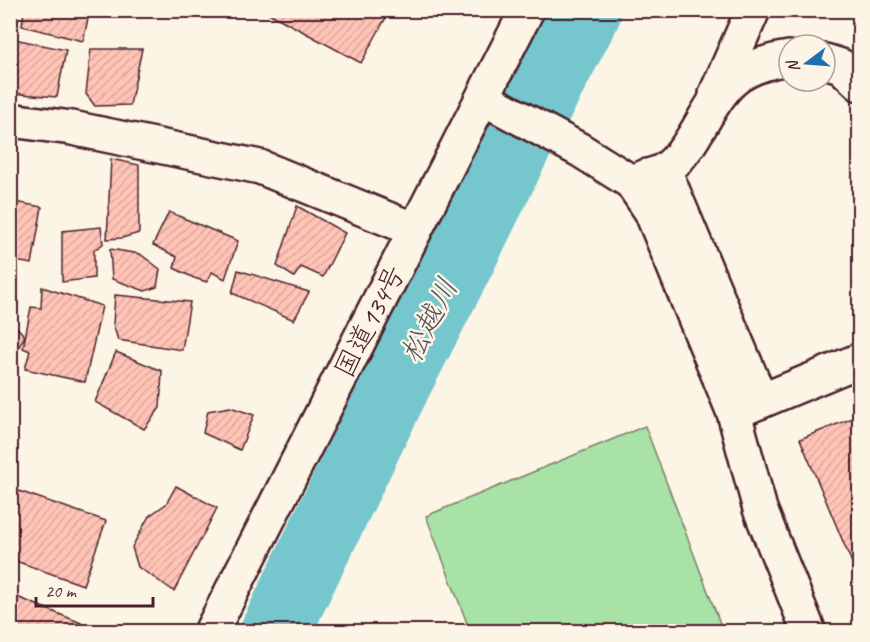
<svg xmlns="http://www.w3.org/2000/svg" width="870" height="642" viewBox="0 0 870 642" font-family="Caveat,'Klee One',sans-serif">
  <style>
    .pitch { fill: #a8e2a7; stroke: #798069; stroke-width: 1.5 }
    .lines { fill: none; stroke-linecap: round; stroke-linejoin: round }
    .river { stroke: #76c7cd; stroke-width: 70 }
    .building { fill: url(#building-hatch); stroke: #4a1f2b; stroke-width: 1.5 }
    .minor-casing { stroke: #4a1f2b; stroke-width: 38 }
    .highway-casing { stroke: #4a1f2b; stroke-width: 38 }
    .minor { stroke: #fcf5e5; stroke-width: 33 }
    .highway { stroke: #fcf5e5; stroke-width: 33 }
    .labels { text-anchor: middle; stroke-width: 5; stroke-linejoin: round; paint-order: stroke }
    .street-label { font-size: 28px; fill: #4a1f2b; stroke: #fcf5e5 }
    .water-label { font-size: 30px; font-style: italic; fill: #57515c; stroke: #fcf5e5 }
  </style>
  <defs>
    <pattern id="building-hatch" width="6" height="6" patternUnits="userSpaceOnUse" patternTransform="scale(1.5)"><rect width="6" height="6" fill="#ffc4b6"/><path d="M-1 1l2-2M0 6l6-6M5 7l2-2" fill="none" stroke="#dca89d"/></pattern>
  </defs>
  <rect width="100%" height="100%" fill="#fcf5e5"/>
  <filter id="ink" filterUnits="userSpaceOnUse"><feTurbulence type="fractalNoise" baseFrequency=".0167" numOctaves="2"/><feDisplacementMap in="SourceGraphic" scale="12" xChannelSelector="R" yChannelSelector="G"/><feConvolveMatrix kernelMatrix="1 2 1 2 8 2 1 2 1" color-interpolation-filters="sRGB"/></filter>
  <g filter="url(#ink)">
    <polygon class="pitch" points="645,426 723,631 470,631 426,516"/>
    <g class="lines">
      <polyline class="river" points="275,632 399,378 459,262 510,158 587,10"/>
    </g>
    <g class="building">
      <polygon points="24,10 90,10 83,41 22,26"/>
      <polygon points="263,10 390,10 361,63"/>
      <polygon points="10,38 66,50 57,97 10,93 18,71 10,68"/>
      <polygon points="91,49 142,49 130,105 95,106 86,94"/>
      <polygon points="111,159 139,165 139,233 122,238 107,239"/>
      <polygon points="10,201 42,207 32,264 10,260"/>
      <polygon points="297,206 345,233 323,277 301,267 294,277 277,266"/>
      <polygon points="169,212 238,241 225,279 212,272 207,282 194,278 174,268 177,257 153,245"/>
      <polygon points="101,227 103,244 94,250 94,278 62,282 62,231"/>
      <polygon points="110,249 140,254 160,269 157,287 145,291 112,279"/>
      <polygon points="238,270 309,292 294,320 232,293"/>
      <polygon points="42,287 102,306 85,382 25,369 30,351 23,348 31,307 41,308"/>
      <polygon points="115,295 190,302 182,350 118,340 113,324"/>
      <polygon points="10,320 25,336 10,362"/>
      <polygon points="116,352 162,371 160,408 144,429 95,402"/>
      <polygon points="230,407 254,415 240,450 203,433 208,411"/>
      <polygon points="860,415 860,582 800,439"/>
      <polygon points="176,486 217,508 174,591 138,567 132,547 149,516 166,504"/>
      <polygon points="10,488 106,521 83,585 10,559"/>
      <polygon points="10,594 81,623 77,632 10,632"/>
    </g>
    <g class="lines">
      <g class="minor-casing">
        <g id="minor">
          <polyline points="825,61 841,66 860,84"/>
          <polyline points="716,94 753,10"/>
          <polyline points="483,98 580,150 631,182 651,211 734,413 760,509 809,632"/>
          <polyline points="10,120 72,128 260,167 415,230"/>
          <polyline points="664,170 761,401"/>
          <path d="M644,177c7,-2 16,-4 22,-8 30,-22 39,-64 67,-89 15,-13 37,-19 56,-22"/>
          <polyline points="742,409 860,360"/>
        </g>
      </g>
      <g class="highway-casing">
        <polyline id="highway" points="211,632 527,10"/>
      </g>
      <use href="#minor" class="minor"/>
      <use href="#highway" class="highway"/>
    </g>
  </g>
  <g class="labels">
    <g class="street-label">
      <text transform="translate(369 321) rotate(-63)" y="10">国道134号</text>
    </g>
    <g class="water-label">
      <text transform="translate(429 320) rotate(-63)" y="10">松越川</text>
    </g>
  </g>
  <rect width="870" height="642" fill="none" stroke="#fcf5e5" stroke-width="36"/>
  <rect x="18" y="18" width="834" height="606" fill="none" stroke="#4a1f2b" stroke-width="2" filter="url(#ink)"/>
  <g transform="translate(807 63) rotate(254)"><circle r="28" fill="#fcf5e5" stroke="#b59f9b" stroke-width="1.5"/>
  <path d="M0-4.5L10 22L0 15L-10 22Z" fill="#1f6fb2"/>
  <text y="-9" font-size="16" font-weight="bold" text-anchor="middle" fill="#4a1f2b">N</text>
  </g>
  <path d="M36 597v9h117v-9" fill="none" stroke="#4a1f2b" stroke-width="3"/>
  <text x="45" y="597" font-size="18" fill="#4a1f2b" stroke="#fcf5e5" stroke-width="4.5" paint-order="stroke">20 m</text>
</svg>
